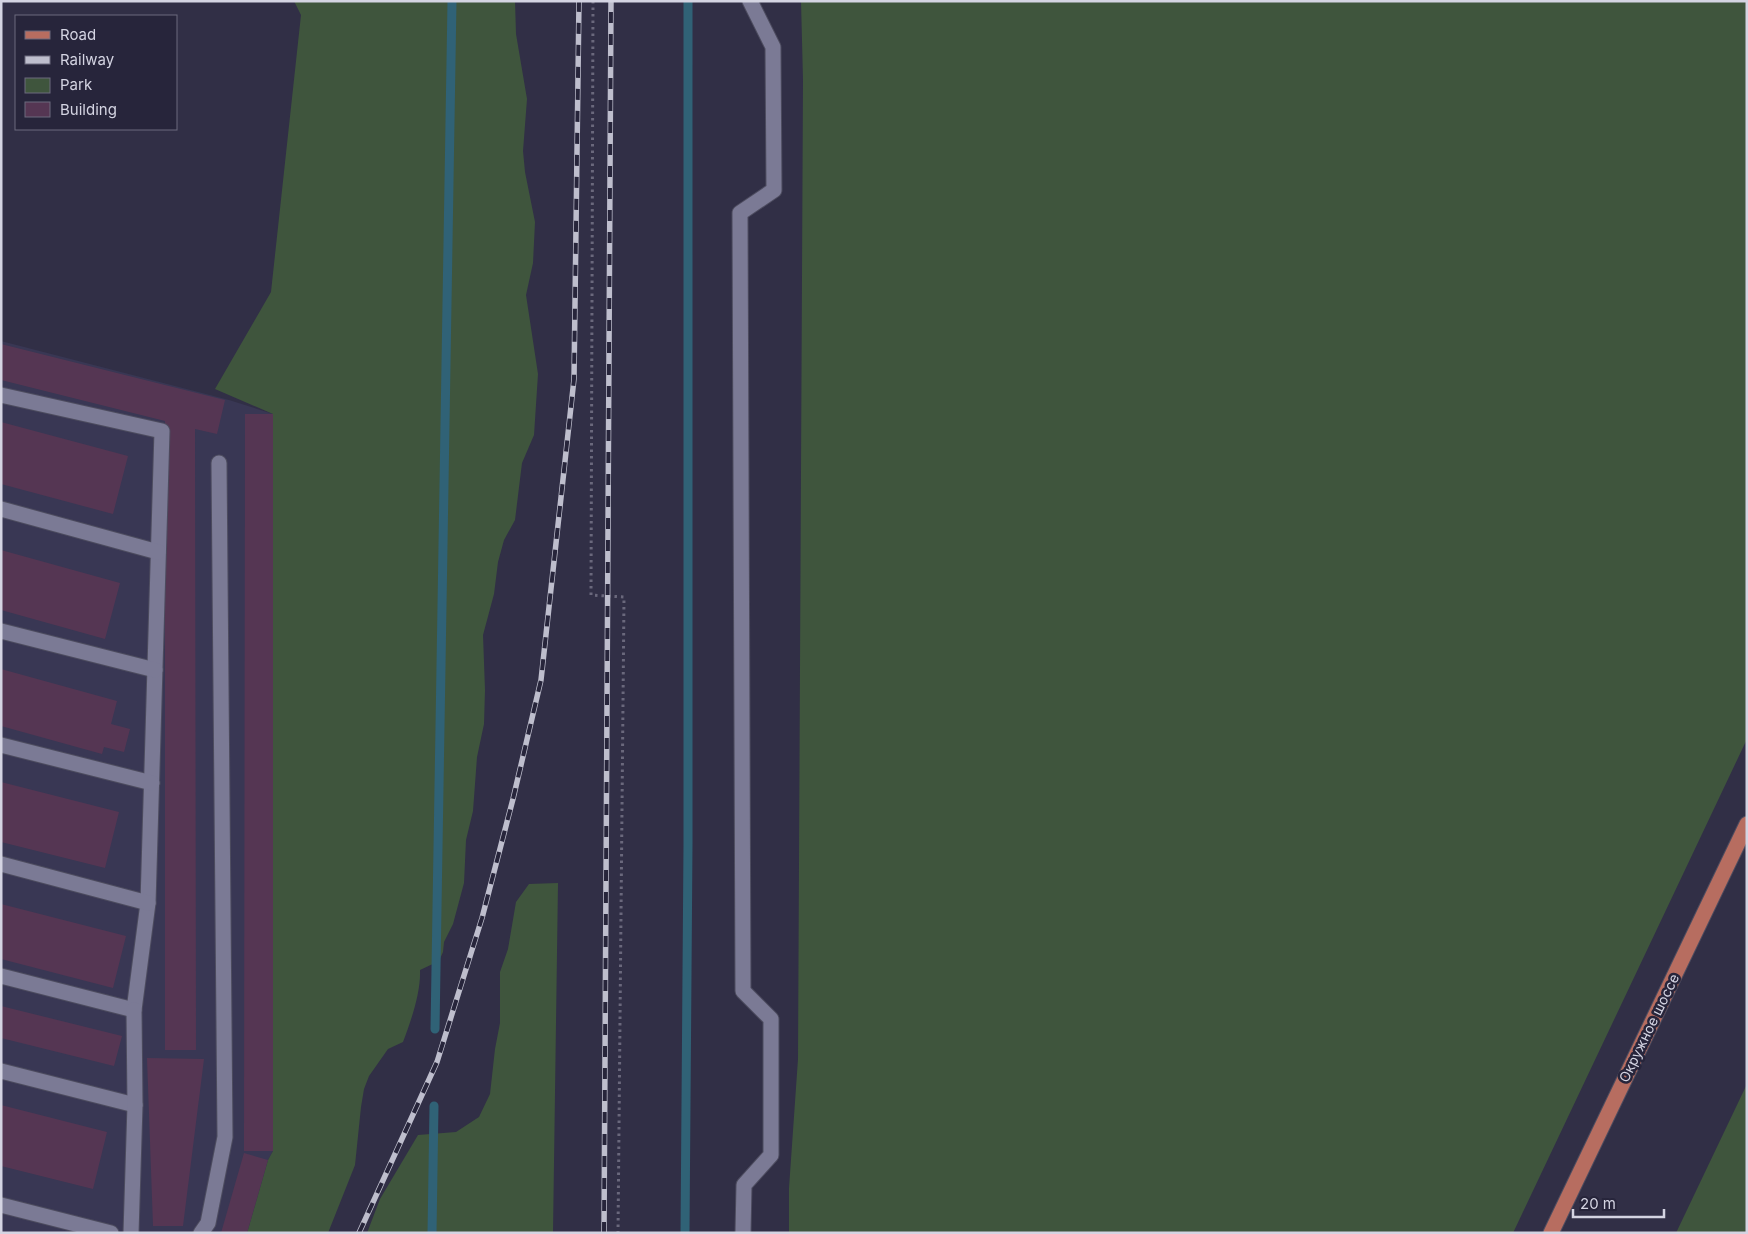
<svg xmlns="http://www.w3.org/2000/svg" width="1748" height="1234" viewBox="0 0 1748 1234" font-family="Inter,sans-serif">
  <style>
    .built { fill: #393754 }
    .green { fill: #3f553d }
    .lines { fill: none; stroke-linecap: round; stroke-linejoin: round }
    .stream { stroke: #306276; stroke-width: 9 }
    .building { fill: #553653 }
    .service-casing { stroke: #4d4c5f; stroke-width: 17 }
    .primary-casing { stroke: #4d4c5f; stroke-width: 17 }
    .path { stroke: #6a687c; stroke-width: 3; stroke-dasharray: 2.5 4; stroke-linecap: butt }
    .service { stroke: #7b7a95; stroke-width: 15 }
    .primary { stroke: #b76d60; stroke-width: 15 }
    .rail-casing { stroke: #bebecd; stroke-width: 5.5 }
    .rail { stroke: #27253b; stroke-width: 4; stroke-dasharray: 11; stroke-linecap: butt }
    .labels { text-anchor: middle; stroke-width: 5; stroke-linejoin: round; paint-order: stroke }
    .street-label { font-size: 14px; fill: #d4d4e2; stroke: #27253b }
  </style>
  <rect width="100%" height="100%" fill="#312f46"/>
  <polygon class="built" points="1,341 229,400 273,414 273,1151 268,1160 247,1233 1,1233"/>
  <g class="green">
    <path d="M294,1h221l1,33 11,65 -4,52 2,21 10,50 -2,41 -7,32 12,79 -4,61 -12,28 -7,57 -11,20 -6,22 -4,32 -11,41 2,55 -1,34 -7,33 -4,54 -7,29 -2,43 -11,41 -9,18 -1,10 -4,9 -19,9c1,22 -9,51 -17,72l-15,7 -19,27 -5,13 -3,18 -6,58 -27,68h-81l21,-73 5,-9v-737l-58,-25 56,-97 30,-277z"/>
    <polygon points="801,1 1747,1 1747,739 1513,1233 789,1233 789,1188 798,1059 803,80"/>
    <polygon points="558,883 553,1233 367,1233 380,1199 418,1135 456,1132 479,1117 490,1094 495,1049 500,1023 500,972 508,949 516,902 529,884"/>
    <polygon points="1747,1084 1747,1233 1676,1233"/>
  </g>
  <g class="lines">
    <g class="stream">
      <polyline points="435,1029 452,1"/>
      <polyline points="432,1233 434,1106"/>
      <polyline points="685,1233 688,844 688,1"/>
    </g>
  </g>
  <g class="building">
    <polygon points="1,344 225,400 217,434 195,429 196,1050 165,1050 165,421 1,380"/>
    <polygon points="245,414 273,414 273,1151 244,1151"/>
    <polygon points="1,422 128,456 113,514 1,484"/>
    <polygon points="1,550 120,583 105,639 1,610"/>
    <polygon points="1,669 117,701 111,724 130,729 124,752 104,747 102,754 1,726"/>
    <polygon points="1,782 119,812 105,868 1,842"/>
    <polygon points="1,904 126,936 113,988 1,959"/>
    <polygon points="1,1006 122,1036 114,1066 1,1038"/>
    <polygon points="147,1058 204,1059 183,1226 153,1226"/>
    <polygon points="1,1105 107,1132 93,1189 1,1166"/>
    <polygon points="244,1153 268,1160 247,1233 221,1233"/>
  </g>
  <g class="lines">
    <g class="service-casing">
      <g id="service">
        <polyline points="1,395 162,431 148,903 134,1010 1,976"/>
        <polyline points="1,509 158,552"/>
        <polyline points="1,631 155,670"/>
        <polyline points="1,745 152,783"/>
        <polyline points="1,864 148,903"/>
        <polyline points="1,1071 135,1105"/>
        <polyline points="1,1205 111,1233"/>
        <polyline points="131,1233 135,1105 134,1010"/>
        <polyline points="201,1233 208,1223 225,1137 219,463"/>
        <polyline points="743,1233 744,1185 771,1155 771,1019 743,991 740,213 774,190 773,47 750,1"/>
      </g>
    </g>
    <g class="primary-casing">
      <polyline id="primary" points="1551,1233 1747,824"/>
    </g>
    <polyline class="path" points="593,1 591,595 624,597 618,1233"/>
    <use href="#service" class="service"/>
    <use href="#primary" class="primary"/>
    <g class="rail-casing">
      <g id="rail">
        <polyline points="359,1233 437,1062 482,918 513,799 541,680 574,379 579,1"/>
        <polyline points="604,1233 611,1"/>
      </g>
    </g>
    <use href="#rail" class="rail"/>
  </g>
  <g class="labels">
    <g class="street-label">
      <text transform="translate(1649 1028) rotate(-64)" y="5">Окружное шоссе</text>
    </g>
  </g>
  <rect width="1748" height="1234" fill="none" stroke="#d4d4e2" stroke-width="5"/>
  <rect x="15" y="15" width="162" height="115" fill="#27253b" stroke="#6c6b7e"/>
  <rect x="25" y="31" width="25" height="8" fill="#b76d60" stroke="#6c6b7e"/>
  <text x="60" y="40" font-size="15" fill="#d4d4e2">Road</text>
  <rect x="25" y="56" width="25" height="8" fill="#bebecd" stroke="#6c6b7e"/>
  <text x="60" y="65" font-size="15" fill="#d4d4e2">Railway</text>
  <rect x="25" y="78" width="25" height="15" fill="#3f553d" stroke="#6c6b7e"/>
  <text x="60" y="90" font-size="15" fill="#d4d4e2">Park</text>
  <rect x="25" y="102" width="25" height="15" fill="#553653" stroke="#6c6b7e"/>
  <text x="60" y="115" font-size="15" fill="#d4d4e2">Building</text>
  <path d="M1573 1209v8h91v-8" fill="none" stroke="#d4d4e2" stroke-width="2.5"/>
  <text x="1580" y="1209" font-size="15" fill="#d4d4e2" stroke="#27253b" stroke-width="4" paint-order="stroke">20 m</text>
</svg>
